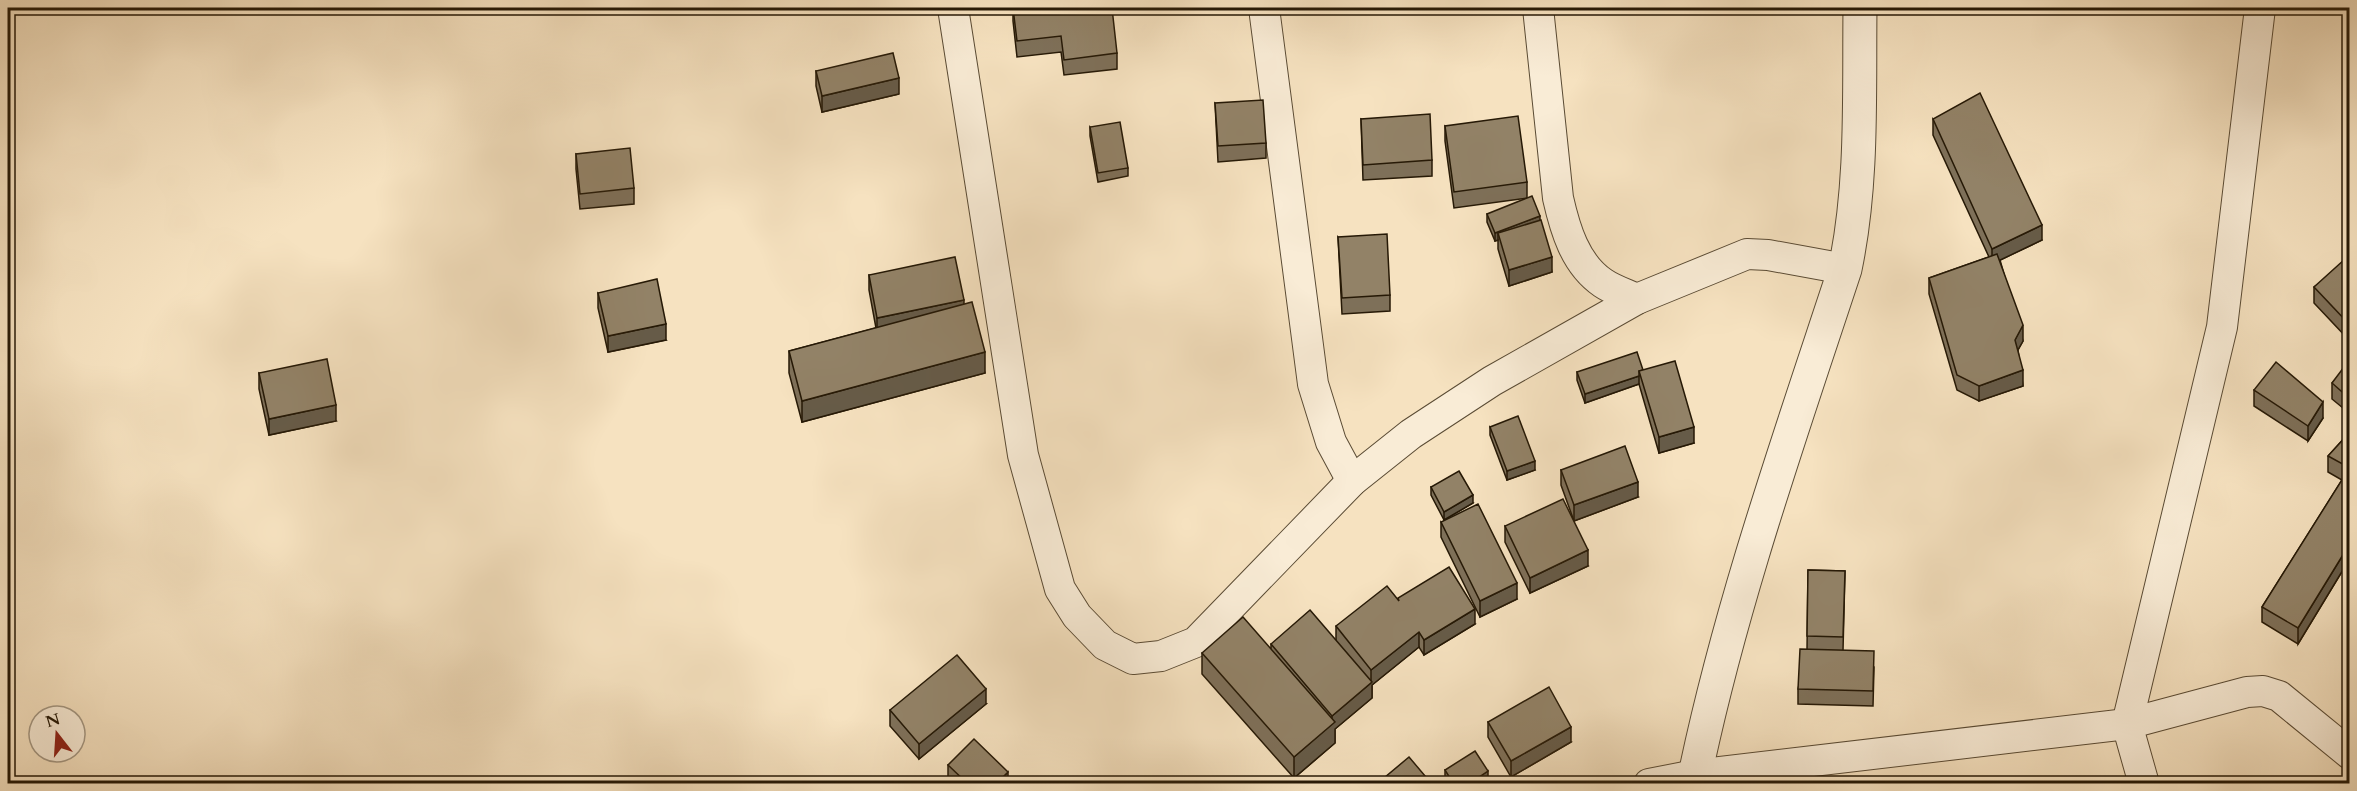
<svg xmlns="http://www.w3.org/2000/svg" width="2357" height="791" viewBox="0 0 2357 791" font-family="Cardo,serif">
  <style>
    .lines { fill: none; stroke-linecap: round; stroke-linejoin: round }
    .minor-casing { stroke: #5a4b34; stroke-width: 32 }
    .tertiary-casing { stroke: #5a4b34; stroke-width: 35 }
    .minor { stroke: #f9ecd6; stroke-width: 30 }
    .tertiary { stroke: #f9ecd6; stroke-width: 33 }
    .wall { fill: #7e7059; stroke: #261906; stroke-width: 1.5 }
    .shaded-wall { fill: #665b48; stroke: #261906; stroke-width: 1.5 }
    .building { fill: #928267; stroke: #261906; stroke-width: 1.5 }
  </style>
  <rect width="100%" height="100%" fill="#f6e2c0"/>
  <filter id="stains"><feTurbulence type="fractalNoise" baseFrequency=".00333" numOctaves="4"/><feColorMatrix values="0 0 0 0 .2 0 0 0 0 .09 0 0 0 0 .02 0 0 0 .5 -.17"/></filter>
  <radialGradient id="worn" r=".72"><stop offset=".6" stop-color="#630" stop-opacity="0"/><stop offset="1" stop-color="#630" stop-opacity=".3"/></radialGradient>
  <g class="lines">
    <g class="minor-casing">
      <g id="minor">
        <polyline points="953,8 1023,455 1060,589 1077,616 1105,645 1133,659 1161,656 1196,642 1352,481 1411,434 1492,381 1637,299 1747,254 1768,255 1845,269"/>
        <polyline points="1264,8 1313,384 1331,442 1352,481"/>
        <path d="M1538,8l20,190c7,31 17,66 45,85 10,7 23,11 34,16"/>
        <polyline points="1649,784 1695,775 2127,724 2247,692 2263,691 2279,696 2350,754"/>
        <polyline points="2144,784 2127,724 2222,327 2260,8"/>
      </g>
    </g>
    <g class="tertiary-casing">
      <path id="tertiary" d="M1696,784l-1,-9c36,-172 95,-339 150,-506 18,-86 14,-174 15,-261"/>
    </g>
    <use href="#minor" class="minor"/>
    <use href="#tertiary" class="tertiary"/>
  </g>
  <g class="wall">
    <polygon points="1013,8 1117,53 1117,69 1064,75 1061,52 1017,57 1013,21"/>
    <polygon points="816,71 899,94 822,112 816,86"/>
    <polygon points="1215,103 1266,143 1266,158 1218,162"/>
    <polygon points="1361,119 1432,160 1432,176 1363,180"/>
    <polygon points="1933,119 2042,240 2000,260 2023,341 2018,350 2023,386 1979,401 1957,390 1929,294 1929,278 1989,257 1933,135"/>
    <polygon points="1445,126 1527,182 1527,198 1454,208 1445,141"/>
    <polygon points="1090,127 1128,168 1128,176 1098,182 1090,136"/>
    <polygon points="576,154 634,188 634,204 580,209 576,169"/>
    <polygon points="1487,214 1540,220 1552,272 1509,286 1498,249 1498,240 1495,241 1487,222"/>
    <polygon points="1338,237 1390,295 1390,311 1342,314"/>
    <polygon points="2349,263 2349,340 2314,303 2314,287"/>
    <polygon points="869,275 964,305 985,373 802,422 789,373 789,351 876,328 869,290"/>
    <polygon points="598,293 666,340 608,352 598,308"/>
    <polygon points="2349,366 2349,413 2332,399 2332,383"/>
    <polygon points="1643,370 1694,443 1659,453 1639,384 1585,403 1577,380 1577,372"/>
    <polygon points="259,373 336,421 269,435 259,389"/>
    <polygon points="2254,390 2323,418 2308,441 2254,406"/>
    <polygon points="1490,427 1535,470 1507,480 1490,435"/>
    <polygon points="2349,433 2349,560 2298,644 2262,622 2262,607 2342,480 2328,472 2328,456"/>
    <polygon points="1561,470 1638,497 1574,521 1561,485"/>
    <polygon points="1431,487 1473,503 1444,520 1431,495"/>
    <polygon points="1441,522 1517,599 1480,617 1441,537"/>
    <polygon points="1505,526 1588,566 1530,593 1505,542"/>
    <polygon points="1808,570 1845,571 1843,651 1874,667 1873,706 1798,704 1798,689 1807,650"/>
    <polygon points="1398,600 1475,624 1424,655 1419,647 1372,685 1372,698 1335,729 1335,743 1294,778 1202,674 1202,653 1271,648 1271,644 1336,641 1336,626"/>
    <polygon points="986,704 919,759 890,726 890,710"/>
    <polygon points="1488,722 1571,742 1511,777 1488,737"/>
    <polygon points="948,765 1008,783 950,783 948,781"/>
    <polygon points="1445,770 1488,780 1482,783 1448,783 1445,778"/>
  </g>
  <g class="shaded-wall">
    <polygon points="899,78 899,94 822,112 822,96"/>
    <polygon points="1540,216 1540,224 1498,233 1498,240 1495,241 1495,233"/>
    <polygon points="2042,225 2042,240 1992,264 1992,249"/>
    <polygon points="1552,257 1552,272 1509,286 1509,270"/>
    <polygon points="964,300 964,316 877,334 877,318"/>
    <polygon points="666,324 666,340 608,352 608,336"/>
    <polygon points="2023,325 2023,341 2015,355 2015,340"/>
    <polygon points="985,352 985,373 802,422 802,401"/>
    <polygon points="2023,370 2023,386 1979,401 1979,386"/>
    <polygon points="1639,376 1639,384 1585,403 1585,394"/>
    <polygon points="2323,402 2323,418 2308,441 2308,426"/>
    <polygon points="336,405 336,421 269,435 269,419"/>
    <polygon points="1694,427 1694,443 1659,453 1659,437"/>
    <polygon points="1535,461 1535,470 1507,480 1507,471"/>
    <polygon points="2349,465 2349,481 2348,482 2348,467"/>
    <polygon points="1638,482 1638,497 1574,521 1574,505"/>
    <polygon points="1473,495 1473,503 1444,520 1444,512"/>
    <polygon points="2349,545 2349,560 2298,644 2298,628"/>
    <polygon points="1588,550 1588,566 1530,593 1530,578"/>
    <polygon points="1517,583 1517,599 1480,617 1480,601"/>
    <polygon points="1475,609 1475,624 1424,655 1424,640"/>
    <polygon points="1419,632 1419,647 1372,685 1372,698 1335,729 1335,743 1294,778 1294,757 1332,724 1332,716 1371,683 1371,670"/>
    <polygon points="986,689 986,704 919,759 919,744"/>
    <polygon points="1571,727 1571,742 1511,777 1511,761"/>
    <polygon points="1488,771 1488,780 1482,783 1470,783"/>
    <polygon points="1008,772 1008,783 997,783"/>
  </g>
  <g class="building">
    <polygon points="1013,8 1112,8 1117,53 1064,60 1061,36 1017,41"/>
    <polygon points="893,53 899,78 822,96 816,71"/>
    <polygon points="1980,93 2042,225 1992,249 1933,119"/>
    <polygon points="1263,100 1266,143 1218,146 1215,103"/>
    <polygon points="1430,114 1432,160 1363,165 1361,119"/>
    <polygon points="1518,116 1527,182 1454,192 1445,126"/>
    <polygon points="1120,122 1128,168 1098,173 1090,127"/>
    <polygon points="630,148 634,188 580,194 576,154"/>
    <polygon points="1532,196 1540,216 1495,233 1487,214"/>
    <polygon points="1541,220 1552,257 1509,270 1498,233"/>
    <polygon points="1387,234 1390,295 1342,298 1338,237"/>
    <polygon points="1997,254 2023,325 2015,340 2023,370 1979,386 1957,375 1929,278"/>
    <polygon points="955,257 964,300 877,318 869,275"/>
    <polygon points="2345,259 2349,263 2349,324 2314,287"/>
    <polygon points="657,279 666,324 608,336 598,293"/>
    <polygon points="972,302 985,352 802,401 789,351"/>
    <polygon points="1637,352 1643,370 1639,371 1639,376 1585,394 1577,372"/>
    <polygon points="327,359 336,405 269,419 259,373"/>
    <polygon points="1675,361 1694,427 1659,437 1639,371"/>
    <polygon points="2276,362 2323,402 2308,426 2254,390"/>
    <polygon points="2347,363 2349,366 2349,398 2332,383"/>
    <polygon points="1518,416 1535,461 1507,471 1490,427"/>
    <polygon points="2349,433 2349,465 2348,467 2328,456"/>
    <polygon points="1625,446 1638,482 1574,505 1561,470"/>
    <polygon points="1459,471 1473,495 1444,512 1431,487"/>
    <polygon points="2345,475 2349,480 2349,545 2298,628 2262,607"/>
    <polygon points="1563,499 1588,550 1530,578 1505,526"/>
    <polygon points="1478,504 1517,583 1480,601 1441,522"/>
    <polygon points="1449,567 1475,609 1424,640 1419,632 1371,670 1336,626 1387,586 1399,601 1398,598"/>
    <polygon points="1808,570 1845,571 1843,637 1807,636"/>
    <polygon points="1310,610 1372,682 1332,716 1271,644"/>
    <polygon points="1243,617 1335,722 1294,757 1202,653"/>
    <polygon points="1800,649 1874,651 1873,691 1798,689"/>
    <polygon points="957,655 986,689 919,744 890,710"/>
    <polygon points="1549,687 1571,727 1511,761 1488,722"/>
    <polygon points="974,739 1008,772 997,783 967,783 948,765"/>
    <polygon points="1475,751 1488,771 1470,783 1453,783 1445,770"/>
    <polygon points="1409,757 1431,783 1378,783"/>
  </g>
  <rect width="2357" height="791" fill="none" stroke="#f6e2c0" stroke-width="30"/>
  <rect x="9" y="9" width="2339" height="773" fill="none" stroke="#261906" stroke-width="3"/>
  <rect x="15" y="15" width="2327" height="761" fill="none" stroke="#261906" stroke-width="1.5"/>
  <g transform="translate(57 734) rotate(343)"><circle r="28" fill="#f9ecd6" stroke="#a59883" stroke-width="1.5"/>
  <path d="M0-4.5L10 22L0 15L-10 22Z" fill="#8f2418"/>
  <text y="-9" font-size="16" font-weight="bold" text-anchor="middle" fill="#261906">N</text>
  </g>
  <rect width="100%" height="100%" filter="url(#stains)"/>
  <rect width="100%" height="100%" fill="url(#worn)"/>
</svg>
